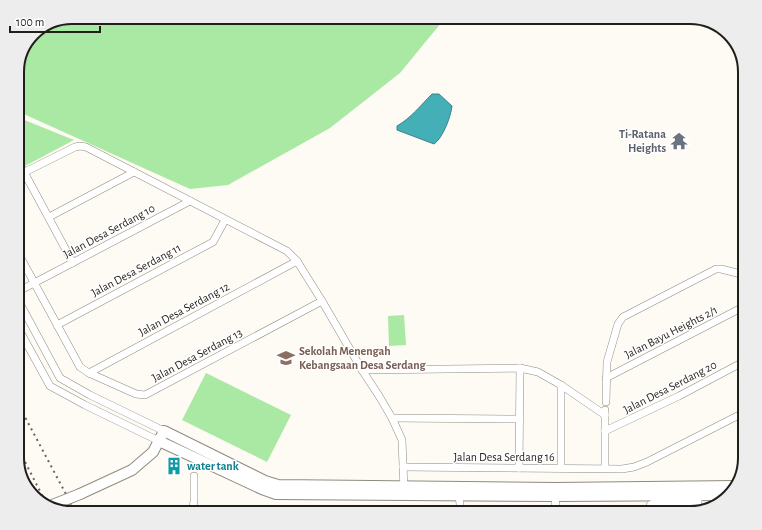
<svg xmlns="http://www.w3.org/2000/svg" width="762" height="530" viewBox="0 0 762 530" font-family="'Alegreya Sans',sans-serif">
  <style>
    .green { fill: #aae9a4 }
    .water { fill: #45afb8; stroke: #3a8489 }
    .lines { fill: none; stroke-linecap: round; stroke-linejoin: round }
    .street-casing { stroke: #908b81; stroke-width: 8 }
    .secondary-casing { stroke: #908b81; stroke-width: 12 }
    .street { stroke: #fff; stroke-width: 7 }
    .secondary { stroke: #fff; stroke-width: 10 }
    .rail { stroke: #676560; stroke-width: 2; stroke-dasharray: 2 4; stroke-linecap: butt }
    .secondary-bridge-casing { stroke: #908b81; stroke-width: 12; stroke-linecap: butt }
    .secondary-bridge { stroke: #fff; stroke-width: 10 }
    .labels { text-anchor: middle; stroke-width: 3; stroke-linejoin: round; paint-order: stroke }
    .worship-label { font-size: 12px; font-weight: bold; fill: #5b616d; stroke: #fff; text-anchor: end }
    .street-label { font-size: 12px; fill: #211f1b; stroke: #fff }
    .education-label { font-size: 12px; font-weight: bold; fill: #785e54; stroke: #fff; text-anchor: start }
    .culture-label { font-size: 12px; font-weight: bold; fill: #0d838f; stroke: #fff; text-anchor: start }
    .rim { fill: none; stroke: #211f1b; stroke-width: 2 }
  </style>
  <rect width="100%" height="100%" fill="#fefaf4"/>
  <g class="green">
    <polygon points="72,17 446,17 400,73 330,128 228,185 190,189 17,111 17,69 33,33"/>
    <polygon points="17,117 74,140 25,166 17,151"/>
    <polygon points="404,315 406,345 389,346 388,316"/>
    <polygon points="206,373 291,415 267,462 182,420"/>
  </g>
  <path class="water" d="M432,94h7l13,12c-1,10 -9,32 -18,38l-37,-14v-4c14,-8 24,-21 35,-32z"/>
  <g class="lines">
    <g class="street-casing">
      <g id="street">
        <polyline points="17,159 73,263"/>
        <polyline points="25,172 75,147 80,146 86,147 287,251 297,261 322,301 362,370 379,396 392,418 402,440 404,490"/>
        <polyline points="49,217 134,172"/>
        <polyline points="17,251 80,367 89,373 136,394 145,395 322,301"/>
        <polyline points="17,292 190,201"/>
        <polyline points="17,298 60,378 90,395 164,431"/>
        <polyline points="57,325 213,242 225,220"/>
        <polyline points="17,326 50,386 85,405 159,441"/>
        <polyline points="362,370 520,368 538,372 561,385 605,415"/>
        <polyline points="89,373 297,261"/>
        <polyline points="606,378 745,306"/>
        <polyline points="561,385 561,468"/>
        <polyline points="606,402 607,362 618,324 623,317 716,269 721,269 745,275"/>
        <polyline points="605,410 605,468"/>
        <polyline points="392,418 519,419"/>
        <polyline points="605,431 679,396 745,361"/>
        <polyline points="403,467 622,469 634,467 647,462 745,412"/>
        <polyline points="519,468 520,368"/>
        <polyline points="555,492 556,513"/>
        <polyline points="459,495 461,513"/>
        <polyline points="192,513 194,501 194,476"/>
        <polyline points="648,513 650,505 654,503 698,503 698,495"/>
      </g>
    </g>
    <g class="secondary-casing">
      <g id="secondary">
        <polyline points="159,441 262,489 276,494 555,496 728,495"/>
        <polyline points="80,494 132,470 153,452 164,431 265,481 278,485 555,488 736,486"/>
      </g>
    </g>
    <use href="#street" class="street"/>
    <use href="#secondary" class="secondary"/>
    <g class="rail">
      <polyline points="17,402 76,513"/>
      <polyline points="17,446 47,505"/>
    </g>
    <g class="secondary-bridge-casing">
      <polyline id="secondary-bridge" points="50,506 80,494"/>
    </g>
    <use href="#secondary-bridge" class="secondary-bridge"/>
  </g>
  <defs>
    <g id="temple-bare" transform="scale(1.38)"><path d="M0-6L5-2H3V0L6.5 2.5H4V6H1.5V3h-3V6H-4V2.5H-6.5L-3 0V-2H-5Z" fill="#6b7280" stroke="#fff" stroke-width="2.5" paint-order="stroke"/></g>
    <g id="school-bare" transform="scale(1.38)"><path d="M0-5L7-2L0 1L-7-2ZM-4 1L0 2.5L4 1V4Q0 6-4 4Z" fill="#8d6e63" stroke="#fff" stroke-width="2.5" paint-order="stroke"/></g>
    <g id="building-bare" transform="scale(1.38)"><path d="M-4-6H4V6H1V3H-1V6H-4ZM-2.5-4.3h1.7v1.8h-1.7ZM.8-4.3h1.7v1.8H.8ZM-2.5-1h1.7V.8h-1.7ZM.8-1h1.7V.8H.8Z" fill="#0f9aa8" stroke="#fff" stroke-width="2.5" paint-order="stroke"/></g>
  </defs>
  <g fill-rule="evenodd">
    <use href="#temple-bare" x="679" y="141"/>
    <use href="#school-bare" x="286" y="358"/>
    <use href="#building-bare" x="174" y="466"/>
  </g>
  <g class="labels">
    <g class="worship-label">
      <text x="666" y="138">Ti-Ratana<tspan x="666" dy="14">Heights</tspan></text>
    </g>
    <g class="street-label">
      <text transform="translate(109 231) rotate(-28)" y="4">Jalan Desa Serdang 10</text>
      <text transform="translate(136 270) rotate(-28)" y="4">Jalan Desa Serdang 11</text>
      <text transform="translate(184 309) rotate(-28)" y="4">Jalan Desa Serdang 12</text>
      <text transform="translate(671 332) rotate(-27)" y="4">Jalan Bayu Heights 2/1</text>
      <text transform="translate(197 355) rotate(-28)" y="4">Jalan Desa Serdang 13</text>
      <text transform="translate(670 387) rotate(-27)" y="4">Jalan Desa Serdang 20</text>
      <text x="504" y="461">Jalan Desa Serdang 16</text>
    </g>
    <g class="education-label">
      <text x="299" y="355">Sekolah Menengah<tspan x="299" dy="14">Kebangsaan Desa Serdang</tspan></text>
    </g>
    <g class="culture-label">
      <text x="187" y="470">water tank</text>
    </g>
  </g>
  <path d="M0 0H762V530H0ZM72 24H690A48 48 0 0 1 738 72V458A48 48 0 0 1 690 506H72A48 48 0 0 1 24 458V72A48 48 0 0 1 72 24Z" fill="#ededed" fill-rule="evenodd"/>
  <path class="rim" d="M72 24H690A48 48 0 0 1 738 72V458A48 48 0 0 1 690 506H72A48 48 0 0 1 24 458V72A48 48 0 0 1 72 24Z"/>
  <path d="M10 26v6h90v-6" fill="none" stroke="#211f1b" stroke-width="2"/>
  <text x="16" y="26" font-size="12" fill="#211f1b" stroke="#ffffff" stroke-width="3" paint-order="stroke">100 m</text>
</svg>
